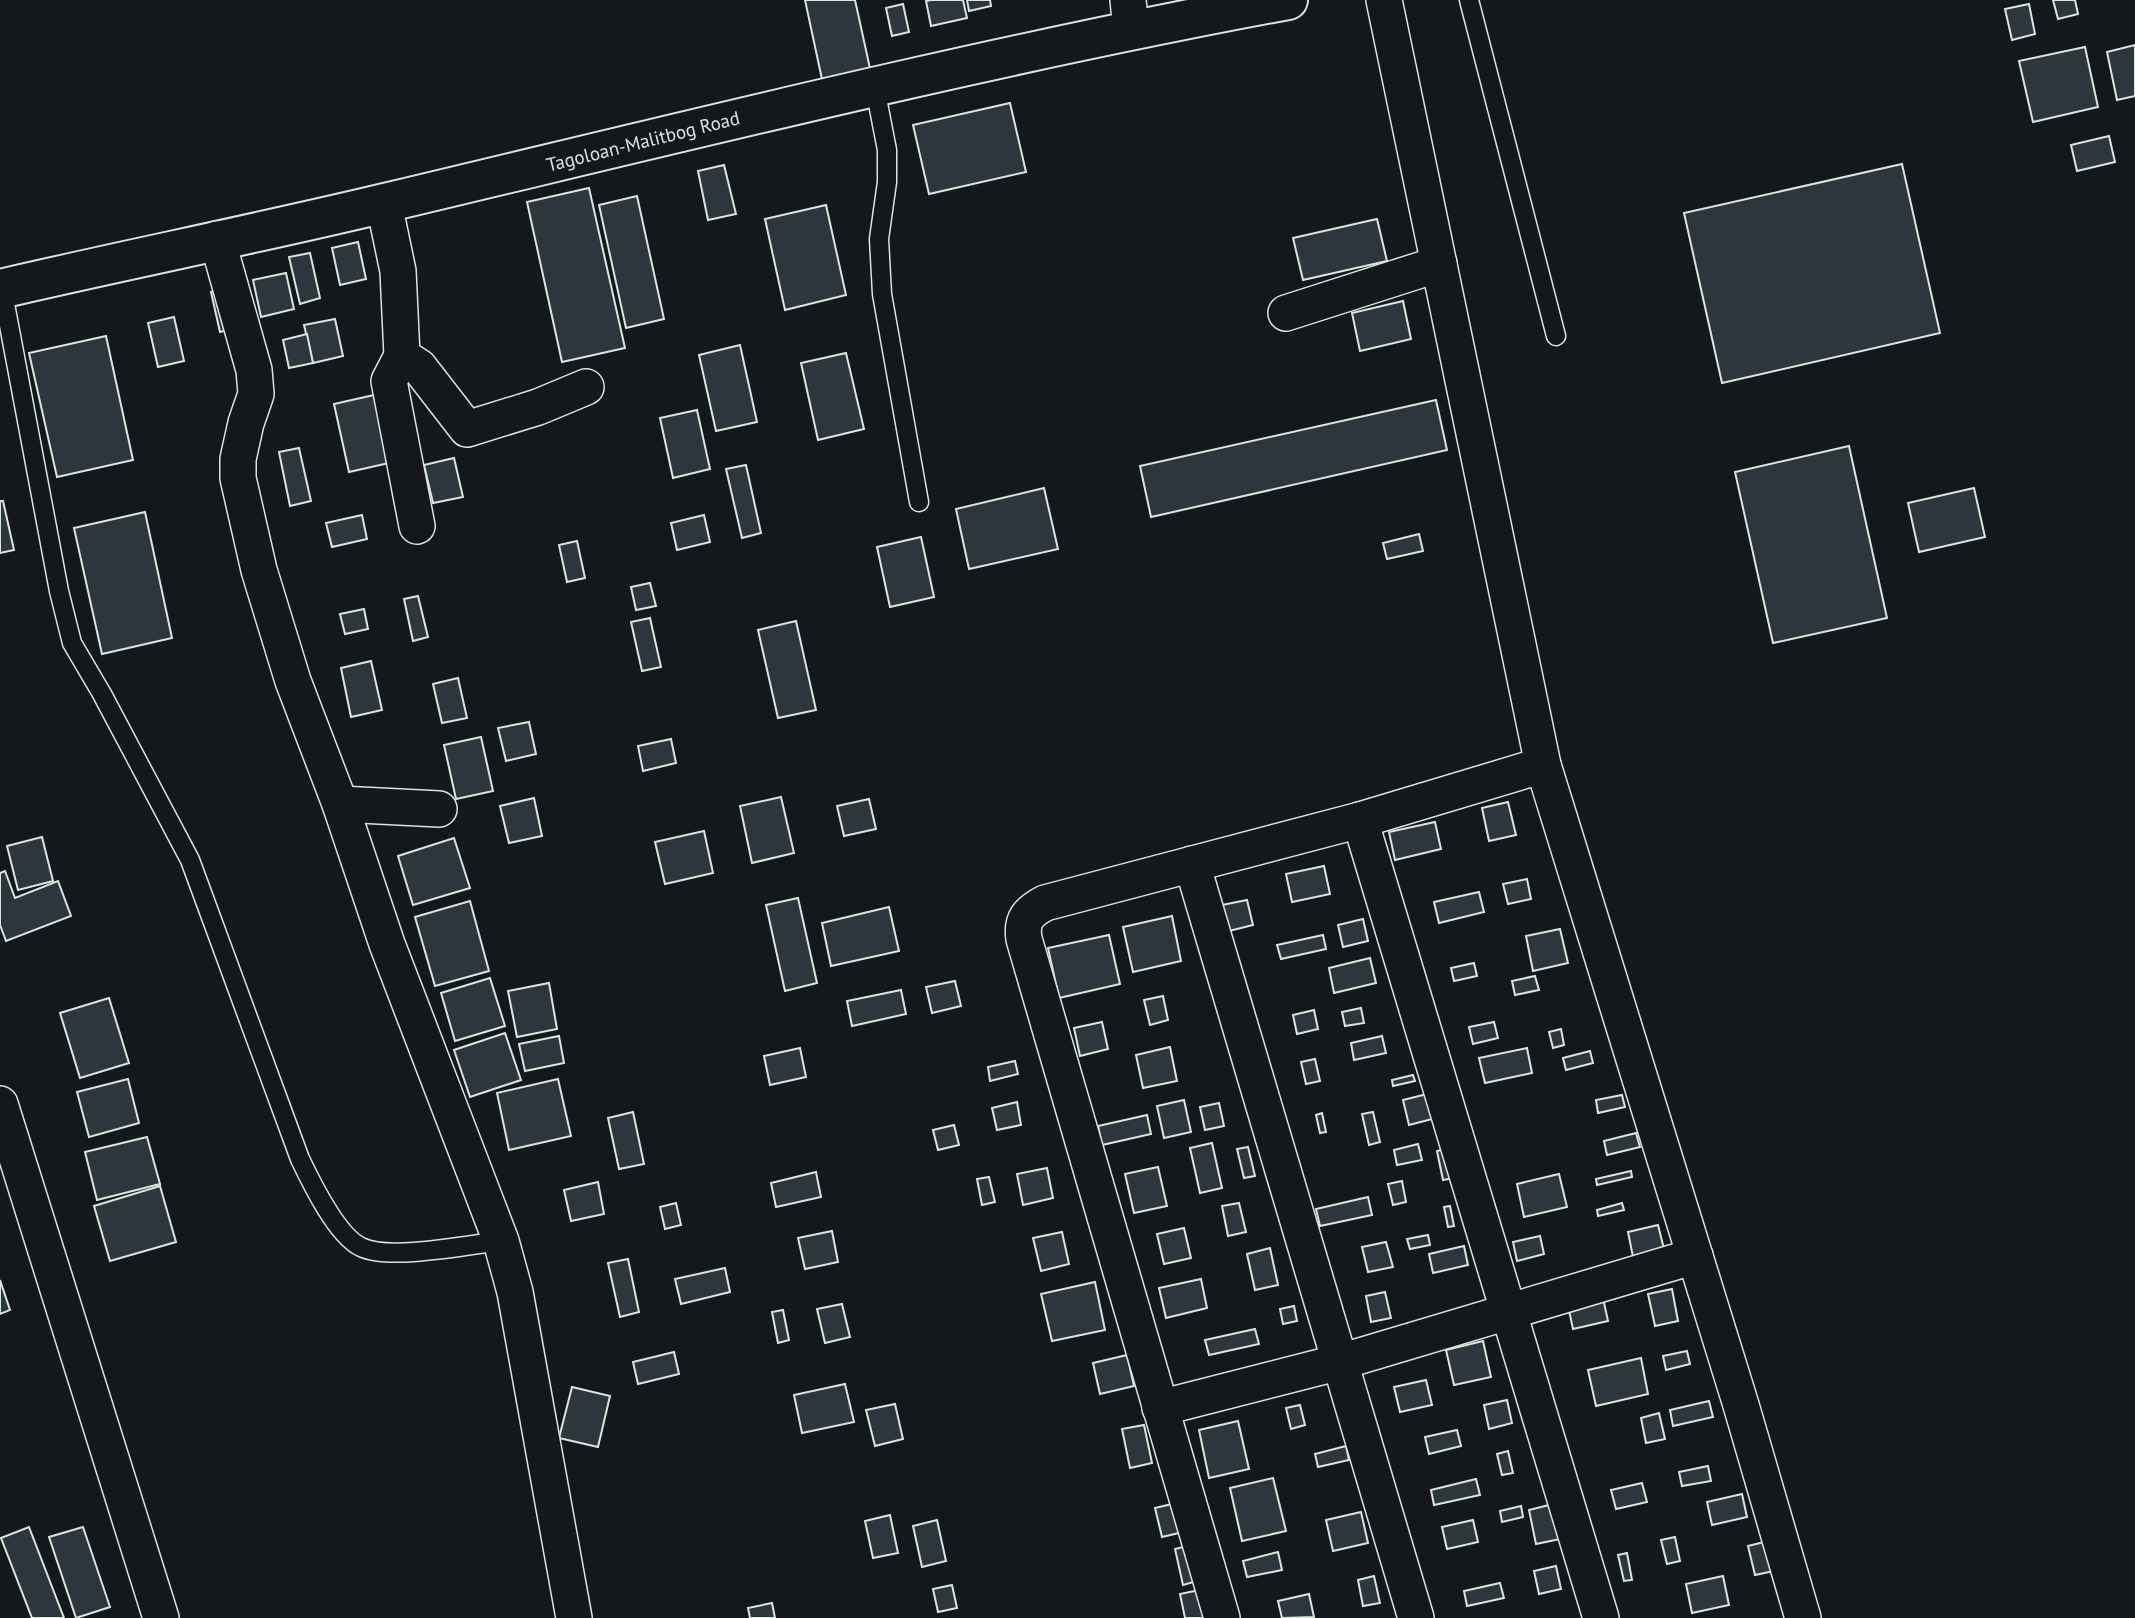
<svg xmlns="http://www.w3.org/2000/svg" width="2135" height="1618" viewBox="0 0 2135 1618" font-family="'PT Sans',sans-serif">
  <style>
    .building { fill: #2c363c; stroke: #d8e6dc; stroke-width: 2 }
    .lines { fill: none; stroke-linecap: round; stroke-linejoin: round }
    .lane-casing { stroke: #d8e6dc; stroke-width: 21 }
    .street-casing { stroke: #d8e6dc; stroke-width: 38 }
    .secondary-casing { stroke: #d8e6dc; stroke-width: 42 }
    .lane { stroke: #14181c; stroke-width: 18 }
    .street { stroke: #14181c; stroke-width: 35 }
    .secondary { stroke: #14181c; stroke-width: 38 }
    .labels { text-anchor: middle; stroke-width: 5; stroke-linejoin: round; paint-order: stroke }
    .street-label { font-size: 19px; fill: #d8e6dc; stroke: #14181c }
  </style>
  <rect width="100%" height="100%" fill="#14181c"/>
  <g class="building">
    <polygon points="805,0 855,0 871,73 823,84"/>
    <polygon points="931,0 963,0 967,18 931,26 926,1"/>
    <polygon points="967,0 990,0 991,6 969,11"/>
    <polygon points="2053,0 2075,0 2078,14 2058,19"/>
    <polygon points="903,4 909,32 892,36 886,8"/>
    <polygon points="2029,4 2035,34 2012,40 2005,9"/>
    <polygon points="2135,45 2135,96 2117,100 2107,52"/>
    <polygon points="2085,47 2098,107 2033,122 2019,61"/>
    <polygon points="1010,103 1026,172 929,194 913,125"/>
    <polygon points="2109,136 2115,162 2077,171 2071,145"/>
    <polygon points="1902,164 1940,333 1722,383 1684,213"/>
    <polygon points="724,165 736,214 708,220 698,171"/>
    <polygon points="589,188 625,348 562,362 527,202"/>
    <polygon points="637,196 664,319 626,328 599,205"/>
    <polygon points="826,205 846,295 785,310 765,219"/>
    <polygon points="1377,219 1387,261 1303,280 1293,238"/>
    <polygon points="358,242 366,279 340,285 332,248"/>
    <polygon points="310,253 320,298 300,304 289,257"/>
    <polygon points="286,273 294,309 261,317 253,280"/>
    <polygon points="220,290 228,330 220,332 211,292"/>
    <polygon points="1403,301 1411,339 1360,351 1352,313"/>
    <polygon points="174,317 184,361 158,367 148,323"/>
    <polygon points="335,319 343,356 313,363 304,325"/>
    <polygon points="307,334 313,363 289,368 283,340"/>
    <polygon points="106,336 133,460 57,477 29,353"/>
    <polygon points="740,345 757,422 716,431 699,355"/>
    <polygon points="846,353 864,429 818,440 801,363"/>
    <polygon points="374,395 389,463 349,472 334,404"/>
    <polygon points="1436,400 1447,450 1151,517 1140,466"/>
    <polygon points="697,410 710,469 673,478 660,418"/>
    <polygon points="1849,446 1887,618 1773,643 1735,472"/>
    <polygon points="299,448 311,501 290,506 279,452"/>
    <polygon points="454,458 463,497 433,503 424,465"/>
    <polygon points="746,465 761,533 742,538 726,469"/>
    <polygon points="1044,488 1058,549 969,569 956,509"/>
    <polygon points="1974,488 1985,537 1919,552 1908,503"/>
    <polygon points="0,501 3,501 14,550 0,553"/>
    <polygon points="145,512 172,638 102,654 74,528"/>
    <polygon points="362,515 367,539 332,547 326,523"/>
    <polygon points="704,515 710,542 677,550 671,523"/>
    <polygon points="1419,534 1423,551 1387,559 1383,543"/>
    <polygon points="921,537 934,597 890,607 877,547"/>
    <polygon points="577,541 585,578 567,582 559,545"/>
    <polygon points="650,583 656,606 636,610 631,587"/>
    <polygon points="418,596 428,637 413,641 404,599"/>
    <polygon points="364,609 368,629 345,634 340,614"/>
    <polygon points="650,618 661,667 642,671 631,622"/>
    <polygon points="796,621 816,710 778,718 758,630"/>
    <polygon points="371,661 382,710 351,717 341,668"/>
    <polygon points="458,678 467,718 442,723 433,684"/>
    <polygon points="529,722 536,754 506,761 498,728"/>
    <polygon points="481,737 493,791 456,799 444,745"/>
    <polygon points="671,739 676,763 643,771 638,746"/>
    <polygon points="781,797 794,853 752,863 740,806"/>
    <polygon points="534,798 542,836 509,843 500,806"/>
    <polygon points="869,799 876,829 844,836 837,806"/>
    <polygon points="1508,802 1516,835 1489,841 1482,808"/>
    <polygon points="1435,822 1441,849 1395,860 1389,832"/>
    <polygon points="704,831 713,873 665,884 655,842"/>
    <polygon points="42,837 53,881 18,890 7,846"/>
    <polygon points="454,838 470,888 413,905 398,856"/>
    <polygon points="1324,866 1330,894 1292,902 1286,874"/>
    <polygon points="5,871 15,898 58,881 71,916 6,941 0,925 0,873"/>
    <polygon points="1527,879 1531,899 1508,904 1503,884"/>
    <polygon points="1479,892 1484,912 1439,923 1434,902"/>
    <polygon points="798,898 817,983 785,991 766,905"/>
    <polygon points="1247,900 1253,925 1229,931 1222,905"/>
    <polygon points="470,901 489,971 435,986 415,917"/>
    <polygon points="889,907 899,951 831,966 822,923"/>
    <polygon points="1172,916 1181,961 1133,972 1123,927"/>
    <polygon points="1363,919 1368,941 1343,947 1338,925"/>
    <polygon points="1560,929 1568,963 1533,971 1526,936"/>
    <polygon points="1109,935 1120,984 1059,998 1048,948"/>
    <polygon points="1323,935 1326,949 1281,959 1277,945"/>
    <polygon points="1370,958 1376,983 1334,993 1329,968"/>
    <polygon points="1474,963 1477,976 1454,981 1451,968"/>
    <polygon points="1535,976 1539,990 1515,995 1512,981"/>
    <polygon points="490,978 505,1026 455,1041 441,993"/>
    <polygon points="955,981 961,1006 932,1013 926,987"/>
    <polygon points="549,983 557,1029 517,1037 508,991"/>
    <polygon points="901,990 906,1014 852,1026 847,1001"/>
    <polygon points="1163,996 1168,1020 1150,1025 1144,1000"/>
    <polygon points="109,998 129,1063 80,1078 60,1013"/>
    <polygon points="1361,1008 1364,1023 1345,1026 1342,1012"/>
    <polygon points="1314,1010 1318,1029 1297,1034 1293,1015"/>
    <polygon points="1102,1022 1108,1049 1080,1056 1074,1028"/>
    <polygon points="1494,1022 1498,1038 1473,1044 1469,1027"/>
    <polygon points="1561,1029 1564,1045 1553,1048 1549,1032"/>
    <polygon points="505,1033 521,1080 470,1097 454,1050"/>
    <polygon points="559,1036 564,1063 525,1071 519,1044"/>
    <polygon points="1382,1036 1386,1053 1354,1060 1351,1043"/>
    <polygon points="1170,1047 1177,1081 1143,1088 1136,1055"/>
    <polygon points="800,1048 806,1077 770,1085 764,1056"/>
    <polygon points="1527,1048 1532,1073 1485,1083 1479,1058"/>
    <polygon points="1590,1051 1593,1063 1566,1070 1563,1058"/>
    <polygon points="1315,1059 1320,1081 1306,1084 1301,1062"/>
    <polygon points="1015,1061 1018,1074 990,1081 988,1067"/>
    <polygon points="1413,1075 1415,1081 1393,1086 1392,1080"/>
    <polygon points="128,1079 139,1123 89,1137 77,1092"/>
    <polygon points="558,1079 571,1136 509,1150 497,1093"/>
    <polygon points="1431,1093 1436,1118 1409,1125 1403,1100"/>
    <polygon points="1622,1095 1625,1107 1598,1113 1596,1100"/>
    <polygon points="1184,1100 1191,1132 1164,1138 1157,1106"/>
    <polygon points="1017,1102 1021,1125 997,1130 992,1108"/>
    <polygon points="1219,1103 1224,1126 1205,1130 1200,1107"/>
    <polygon points="633,1112 644,1164 619,1169 608,1118"/>
    <polygon points="1373,1112 1380,1142 1369,1145 1362,1114"/>
    <polygon points="1322,1113 1326,1132 1320,1133 1316,1115"/>
    <polygon points="1147,1115 1151,1134 1102,1145 1098,1126"/>
    <polygon points="954,1125 959,1145 938,1150 933,1130"/>
    <polygon points="1636,1133 1640,1147 1607,1155 1604,1141"/>
    <polygon points="147,1137 160,1184 97,1200 85,1152"/>
    <polygon points="1212,1143 1222,1188 1200,1193 1190,1148"/>
    <polygon points="1418,1144 1422,1160 1397,1165 1394,1150"/>
    <polygon points="1248,1147 1255,1176 1244,1178 1237,1149"/>
    <polygon points="1447,1149 1454,1178 1443,1180 1437,1151"/>
    <polygon points="1158,1167 1167,1206 1134,1213 1125,1174"/>
    <polygon points="1047,1168 1053,1198 1023,1205 1017,1174"/>
    <polygon points="1631,1171 1632,1177 1597,1185 1596,1179"/>
    <polygon points="816,1172 821,1197 776,1207 771,1183"/>
    <polygon points="1559,1174 1567,1207 1524,1217 1517,1184"/>
    <polygon points="989,1177 995,1202 982,1205 977,1179"/>
    <polygon points="1402,1181 1406,1202 1393,1205 1388,1184"/>
    <polygon points="598,1182 604,1214 571,1221 564,1190"/>
    <polygon points="160,1186 176,1242 110,1261 94,1206"/>
    <polygon points="1368,1197 1372,1215 1320,1226 1316,1209"/>
    <polygon points="676,1203 681,1225 665,1229 660,1207"/>
    <polygon points="1239,1203 1246,1232 1228,1236 1222,1206"/>
    <polygon points="1622,1203 1624,1210 1598,1216 1597,1210"/>
    <polygon points="1450,1206 1454,1226 1448,1227 1444,1207"/>
    <polygon points="1658,1225 1664,1249 1633,1257 1628,1232"/>
    <polygon points="1184,1228 1191,1258 1164,1264 1157,1234"/>
    <polygon points="832,1231 838,1262 805,1269 798,1238"/>
    <polygon points="1062,1232 1069,1264 1041,1271 1033,1238"/>
    <polygon points="1428,1235 1430,1245 1410,1249 1407,1239"/>
    <polygon points="1540,1236 1544,1254 1517,1261 1513,1242"/>
    <polygon points="1386,1242 1393,1267 1368,1272 1362,1247"/>
    <polygon points="1464,1246 1468,1265 1433,1273 1429,1254"/>
    <polygon points="1270,1248 1278,1285 1255,1290 1247,1254"/>
    <polygon points="628,1259 639,1312 620,1317 608,1263"/>
    <polygon points="725,1268 730,1292 681,1304 675,1279"/>
    <polygon points="1201,1279 1207,1308 1166,1318 1159,1288"/>
    <polygon points="0,1280 10,1310 0,1314"/>
    <polygon points="1095,1282 1105,1330 1052,1341 1041,1294"/>
    <polygon points="1672,1289 1678,1321 1655,1326 1648,1294"/>
    <polygon points="1385,1292 1391,1318 1371,1322 1366,1296"/>
    <polygon points="1603,1298 1608,1321 1573,1329 1568,1306"/>
    <polygon points="842,1304 850,1337 825,1343 817,1309"/>
    <polygon points="1294,1306 1297,1321 1283,1324 1280,1309"/>
    <polygon points="783,1310 789,1340 778,1343 772,1312"/>
    <polygon points="1255,1329 1259,1344 1209,1355 1205,1340"/>
    <polygon points="1483,1341 1491,1377 1454,1385 1446,1350"/>
    <polygon points="1687,1351 1690,1364 1666,1370 1663,1356"/>
    <polygon points="674,1352 679,1374 638,1384 633,1362"/>
    <polygon points="1127,1355 1134,1386 1100,1394 1093,1363"/>
    <polygon points="1641,1358 1648,1394 1596,1406 1588,1370"/>
    <polygon points="1426,1380 1432,1405 1400,1412 1394,1387"/>
    <polygon points="845,1384 854,1422 802,1433 794,1395"/>
    <polygon points="572,1387 610,1396 598,1447 559,1438"/>
    <polygon points="1507,1400 1512,1423 1489,1429 1484,1405"/>
    <polygon points="1709,1401 1713,1417 1673,1426 1670,1410"/>
    <polygon points="895,1404 903,1439 875,1446 866,1410"/>
    <polygon points="1300,1405 1305,1425 1291,1429 1286,1408"/>
    <polygon points="1659,1413 1665,1439 1646,1443 1641,1418"/>
    <polygon points="1238,1421 1249,1469 1209,1478 1199,1430"/>
    <polygon points="1144,1425 1152,1463 1130,1468 1122,1429"/>
    <polygon points="1457,1430 1461,1446 1429,1454 1425,1437"/>
    <polygon points="1346,1446 1349,1460 1318,1467 1315,1454"/>
    <polygon points="1508,1451 1513,1473 1502,1475 1497,1454"/>
    <polygon points="1708,1466 1711,1481 1682,1486 1679,1472"/>
    <polygon points="1273,1478 1286,1531 1242,1541 1230,1488"/>
    <polygon points="1476,1479 1480,1495 1434,1505 1431,1490"/>
    <polygon points="1642,1483 1647,1502 1616,1509 1611,1490"/>
    <polygon points="1742,1494 1747,1517 1712,1525 1707,1502"/>
    <polygon points="1557,1503 1565,1538 1536,1544 1529,1510"/>
    <polygon points="1172,1504 1179,1533 1162,1537 1155,1508"/>
    <polygon points="1521,1506 1523,1517 1502,1522 1500,1511"/>
    <polygon points="1361,1512 1368,1543 1333,1551 1326,1520"/>
    <polygon points="890,1515 898,1553 873,1558 865,1521"/>
    <polygon points="937,1520 946,1561 922,1567 913,1526"/>
    <polygon points="1473,1520 1478,1542 1447,1549 1442,1527"/>
    <polygon points="29,1527 64,1618 32,1618 1,1538"/>
    <polygon points="83,1527 110,1607 76,1618 49,1537"/>
    <polygon points="1675,1537 1680,1561 1667,1564 1661,1540"/>
    <polygon points="1768,1541 1774,1571 1755,1575 1748,1546"/>
    <polygon points="1196,1544 1204,1579 1183,1585 1175,1549"/>
    <polygon points="1278,1552 1282,1570 1247,1577 1243,1561"/>
    <polygon points="1627,1553 1632,1580 1624,1581 1618,1555"/>
    <polygon points="1556,1566 1561,1589 1539,1594 1534,1571"/>
    <polygon points="1374,1576 1380,1603 1363,1606 1358,1580"/>
    <polygon points="1723,1576 1729,1605 1692,1613 1686,1584"/>
    <polygon points="1500,1583 1504,1598 1467,1606 1464,1591"/>
    <polygon points="952,1585 957,1608 938,1612 933,1589"/>
    <polygon points="1209,1588 1216,1618 1185,1618 1180,1594"/>
    <polygon points="1309,1594 1314,1617 1282,1618 1278,1601"/>
    <polygon points="772,1603 775,1618 750,1618 748,1608"/>
  </g>
  <g class="lines">
    <g class="lane-casing">
      <g id="lane">
        <polyline points="1469,0 1556,336"/>
        <polyline points="875,88 887,150 887,182 879,239 882,294 919,502"/>
        <path d="M2,288l57,303 13,52 30,51 88,166 110,299c11,23 37,77 61,88 28,14 107,-2 140,-6"/>
      </g>
    </g>
    <g class="street-casing">
      <g id="street">
        <polyline points="1128,0 1131,29"/>
        <polyline points="1384,0 1543,765 1741,1405 1803,1618"/>
        <polyline points="384,204 398,271 402,356 419,367 467,429 538,407 586,387"/>
        <polyline points="217,239 254,370 256,394 246,423 238,459 238,478 259,570 293,681 340,804 387,944 501,1241 515,1292 574,1618"/>
        <polyline points="1286,313 1439,264"/>
        <polyline points="402,356 389,381 417,526"/>
        <polyline points="340,804 439,809"/>
        <polyline points="1360,820 1601,1618"/>
        <polyline points="1192,864 1416,1618"/>
        <polyline points="0,1104 161,1618"/>
        <polyline points="1160,1408 1340,1362 1695,1256"/>
        <path d="M1222,1618l-198,-679c-3,-19 4,-27 21,-36l315,-83 183,-55"/>
      </g>
    </g>
    <g class="secondary-casing">
      <path id="secondary" d="M0,289c129,-30 260,-56 389,-87 298,-71 597,-146 899,-202"/>
    </g>
    <use href="#lane" class="lane"/>
    <use href="#street" class="street"/>
    <use href="#secondary" class="secondary"/>
  </g>
  <g class="labels">
    <g class="street-label">
      <text transform="translate(643 141) rotate(-14)" y="7">Tagoloan-Malitbog Road</text>
    </g>
  </g>
</svg>
